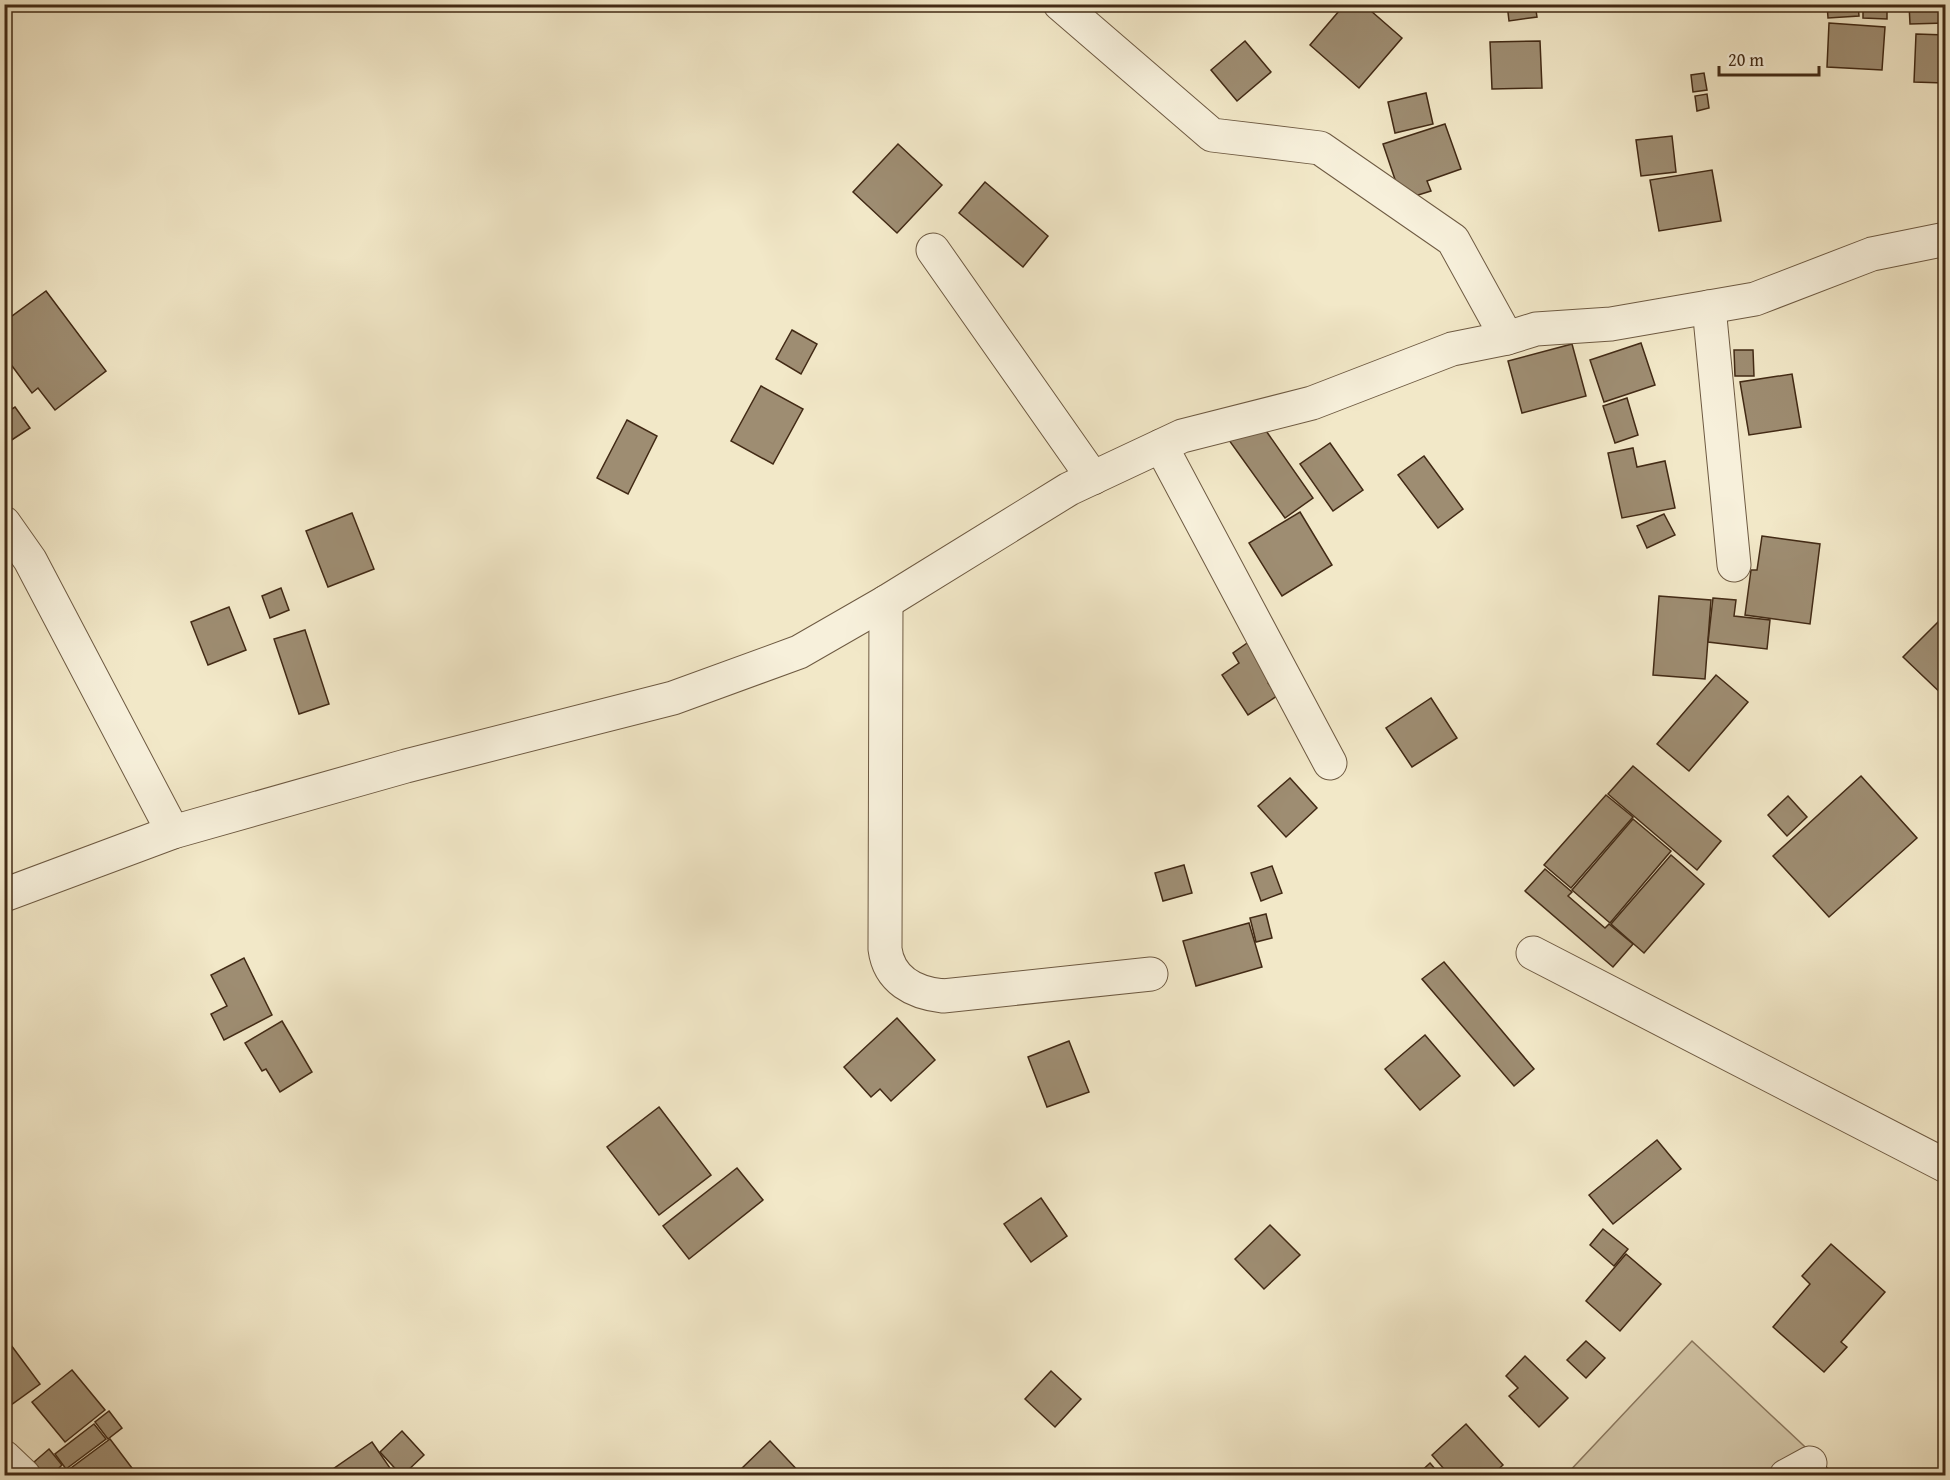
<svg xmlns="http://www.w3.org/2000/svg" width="1950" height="1480" viewBox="0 0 1950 1480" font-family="'Gentium Book Plus',serif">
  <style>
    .green { fill: #d4c8aa; stroke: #8b7960; stroke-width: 1.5 }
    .building { fill: #9e8d72; stroke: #422a15; stroke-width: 1.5 }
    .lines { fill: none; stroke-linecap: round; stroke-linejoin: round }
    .minor-casing { stroke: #6e5a42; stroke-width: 35 }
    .minor { stroke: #f7f0db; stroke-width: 33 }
  </style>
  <rect width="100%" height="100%" fill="#f2e8c8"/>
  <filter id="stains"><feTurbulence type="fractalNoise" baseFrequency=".00333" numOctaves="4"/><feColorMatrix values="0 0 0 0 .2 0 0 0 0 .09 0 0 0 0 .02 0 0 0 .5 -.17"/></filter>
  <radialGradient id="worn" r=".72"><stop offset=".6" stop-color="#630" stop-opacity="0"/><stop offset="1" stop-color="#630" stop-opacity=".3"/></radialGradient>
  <polygon class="green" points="1692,1341 1835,1475 1565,1476"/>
  <g class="building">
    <polygon points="1345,4 1363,4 1402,38 1359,88 1310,45"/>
    <polygon points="1507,4 1535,4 1537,17 1509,21"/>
    <polygon points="1827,4 1858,4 1859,16 1828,18"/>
    <polygon points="1863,4 1887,4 1887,19 1863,18"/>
    <polygon points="1909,4 1946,4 1946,23 1910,24"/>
    <polygon points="1829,23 1885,27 1882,70 1827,67"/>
    <polygon points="1916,34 1946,35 1944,83 1914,82"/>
    <polygon points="1245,41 1271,72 1237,101 1211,70"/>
    <polygon points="1540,41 1542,88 1492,89 1490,42"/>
    <polygon points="1704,73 1707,90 1693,92 1691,75"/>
    <polygon points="1426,93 1433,124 1395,133 1388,102"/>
    <polygon points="1707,94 1709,108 1697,111 1695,96"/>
    <polygon points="1445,124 1461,169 1427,181 1431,191 1402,200 1383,144"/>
    <polygon points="1672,136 1676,172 1641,176 1636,140"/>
    <polygon points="898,144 942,185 897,233 853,192"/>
    <polygon points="1712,170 1721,221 1659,231 1650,180"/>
    <polygon points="985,182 1048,236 1023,267 959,213"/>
    <polygon points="46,291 106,371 55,410 38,388 32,393 4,355 10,350 4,342 4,322"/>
    <polygon points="792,330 817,344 801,374 776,359"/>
    <polygon points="1641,343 1655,385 1604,402 1590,360"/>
    <polygon points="1572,344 1586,396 1522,413 1508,361"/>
    <polygon points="1734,350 1753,350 1754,376 1735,376"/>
    <polygon points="1792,374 1801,427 1749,435 1740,382"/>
    <polygon points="761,386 803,409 773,464 731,441"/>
    <polygon points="1627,398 1638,435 1615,443 1603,406"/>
    <polygon points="15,407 30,428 4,445 4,414"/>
    <polygon points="1255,415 1313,498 1285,518 1226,436"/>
    <polygon points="627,420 657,436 628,494 597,478"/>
    <polygon points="1330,443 1363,490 1333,511 1300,464"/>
    <polygon points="1633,448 1637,467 1665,461 1675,508 1622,518 1608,453"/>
    <polygon points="1424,456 1463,509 1438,528 1398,475"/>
    <polygon points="1300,512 1332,565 1282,596 1249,543"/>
    <polygon points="352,513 374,569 328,587 306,531"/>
    <polygon points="1664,514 1675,535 1647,548 1637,526"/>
    <polygon points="1762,536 1820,544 1810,624 1745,615 1751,570 1757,570"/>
    <polygon points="281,588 289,610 270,618 262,596"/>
    <polygon points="1659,596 1711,600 1705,679 1653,675"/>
    <polygon points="1713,598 1736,600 1734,616 1770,620 1767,649 1708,642"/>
    <polygon points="229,607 246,650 208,665 191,622"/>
    <polygon points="1946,614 1946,698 1903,657"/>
    <polygon points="305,630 329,704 299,714 274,639"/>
    <polygon points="1250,641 1275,678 1268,683 1277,696 1248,715 1222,675 1239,663 1233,653"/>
    <polygon points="1716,675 1748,702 1689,771 1657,744"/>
    <polygon points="1431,698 1457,738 1412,767 1386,728"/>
    <polygon points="1633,766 1721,841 1697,870 1608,794"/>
    <polygon points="1861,776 1917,838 1829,917 1773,856"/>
    <polygon points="1290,778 1317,808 1286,837 1258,806"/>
    <polygon points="1606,795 1633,817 1571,888 1544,865"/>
    <polygon points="1788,796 1807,817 1787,836 1768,815"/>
    <polygon points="1633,819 1671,851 1610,923 1572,890"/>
    <polygon points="1671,855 1704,884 1644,953 1611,924"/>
    <polygon points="1184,865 1192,893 1163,901 1155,873"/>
    <polygon points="1272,866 1282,893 1261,901 1251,873"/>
    <polygon points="1545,869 1572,892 1568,896 1605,928 1609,924 1633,944 1613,967 1525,891"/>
    <polygon points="1266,914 1272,938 1256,942 1250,918"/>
    <polygon points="1249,923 1262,967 1196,986 1183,941"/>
    <polygon points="244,958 272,1015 224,1040 211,1014 227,1006 211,975"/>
    <polygon points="1444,962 1534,1069 1514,1086 1422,979"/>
    <polygon points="897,1018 935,1060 891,1101 880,1089 871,1097 844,1067"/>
    <polygon points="282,1021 312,1072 280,1092 266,1069 262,1071 245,1043"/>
    <polygon points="1425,1035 1460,1076 1420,1110 1385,1069"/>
    <polygon points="1069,1041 1089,1092 1047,1107 1028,1057"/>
    <polygon points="659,1107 711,1175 659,1215 607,1147"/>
    <polygon points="1657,1140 1681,1169 1613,1224 1589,1195"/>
    <polygon points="737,1168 763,1200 689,1259 663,1226"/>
    <polygon points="1041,1198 1067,1236 1031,1262 1004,1224"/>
    <polygon points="1270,1225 1300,1255 1264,1289 1235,1259"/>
    <polygon points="1603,1229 1628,1249 1614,1266 1590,1245"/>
    <polygon points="1831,1244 1885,1292 1841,1342 1847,1347 1824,1372 1773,1327 1810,1284 1802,1276"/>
    <polygon points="1626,1254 1661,1284 1620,1331 1586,1301"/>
    <polygon points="8,1341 40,1384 4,1410 4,1343"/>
    <polygon points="1586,1341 1605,1358 1586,1378 1567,1360"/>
    <polygon points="1525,1356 1568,1398 1539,1427 1509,1396 1518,1388 1506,1376"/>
    <polygon points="72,1370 105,1410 65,1442 32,1402"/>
    <polygon points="1051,1371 1081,1399 1055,1427 1025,1399"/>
    <polygon points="109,1411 122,1428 108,1439 95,1422"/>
    <polygon points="94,1424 106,1439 66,1469 55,1454"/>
    <polygon points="1466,1424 1503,1465 1491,1476 1450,1476 1432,1455"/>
    <polygon points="402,1431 424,1455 402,1476 380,1452"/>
    <polygon points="110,1439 138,1476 70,1476 67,1471"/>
    <polygon points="770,1441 803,1476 737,1476 736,1474"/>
    <polygon points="372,1442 390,1468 380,1476 338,1476 333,1469"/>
    <polygon points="49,1449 62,1465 51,1476 45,1476 34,1462"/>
    <polygon points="1430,1463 1441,1476 1416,1476"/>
  </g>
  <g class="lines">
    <g class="minor-casing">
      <g id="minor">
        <polyline points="1060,4 1212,135 1320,148 1453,240 1507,338"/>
        <polyline points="933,250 1093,478"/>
        <polyline points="1709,307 1734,565"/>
        <polyline points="1161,446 1330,763"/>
        <polyline points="4,523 30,560 173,832"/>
        <path d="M886,602l-1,347c4,31 29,44 58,47l208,-22"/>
        <polyline points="4,895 173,832 406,766 673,698 799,652 886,602 1069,489 1182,436 1312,403 1452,349 1507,338 1536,329 1611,324 1755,299 1872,254 1946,239"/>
        <polyline points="1533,953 1946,1166"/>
        <polyline points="4,1457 24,1476"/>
        <polyline points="1786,1476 1810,1463"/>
      </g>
    </g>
    <use href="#minor" class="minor"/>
  </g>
  <rect width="1950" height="1480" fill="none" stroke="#f2e8c8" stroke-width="24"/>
  <rect x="6" y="6" width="1938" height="1468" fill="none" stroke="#422a15" stroke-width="3"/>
  <rect x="12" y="12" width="1926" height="1456" fill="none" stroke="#422a15" stroke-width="1.5"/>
  <path d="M1719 66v9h100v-9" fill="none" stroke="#422a15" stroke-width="3"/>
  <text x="1728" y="66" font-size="18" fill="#422a15" stroke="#f7f0db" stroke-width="4.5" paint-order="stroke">20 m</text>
  <rect width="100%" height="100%" filter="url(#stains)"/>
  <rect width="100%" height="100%" fill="url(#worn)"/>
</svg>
